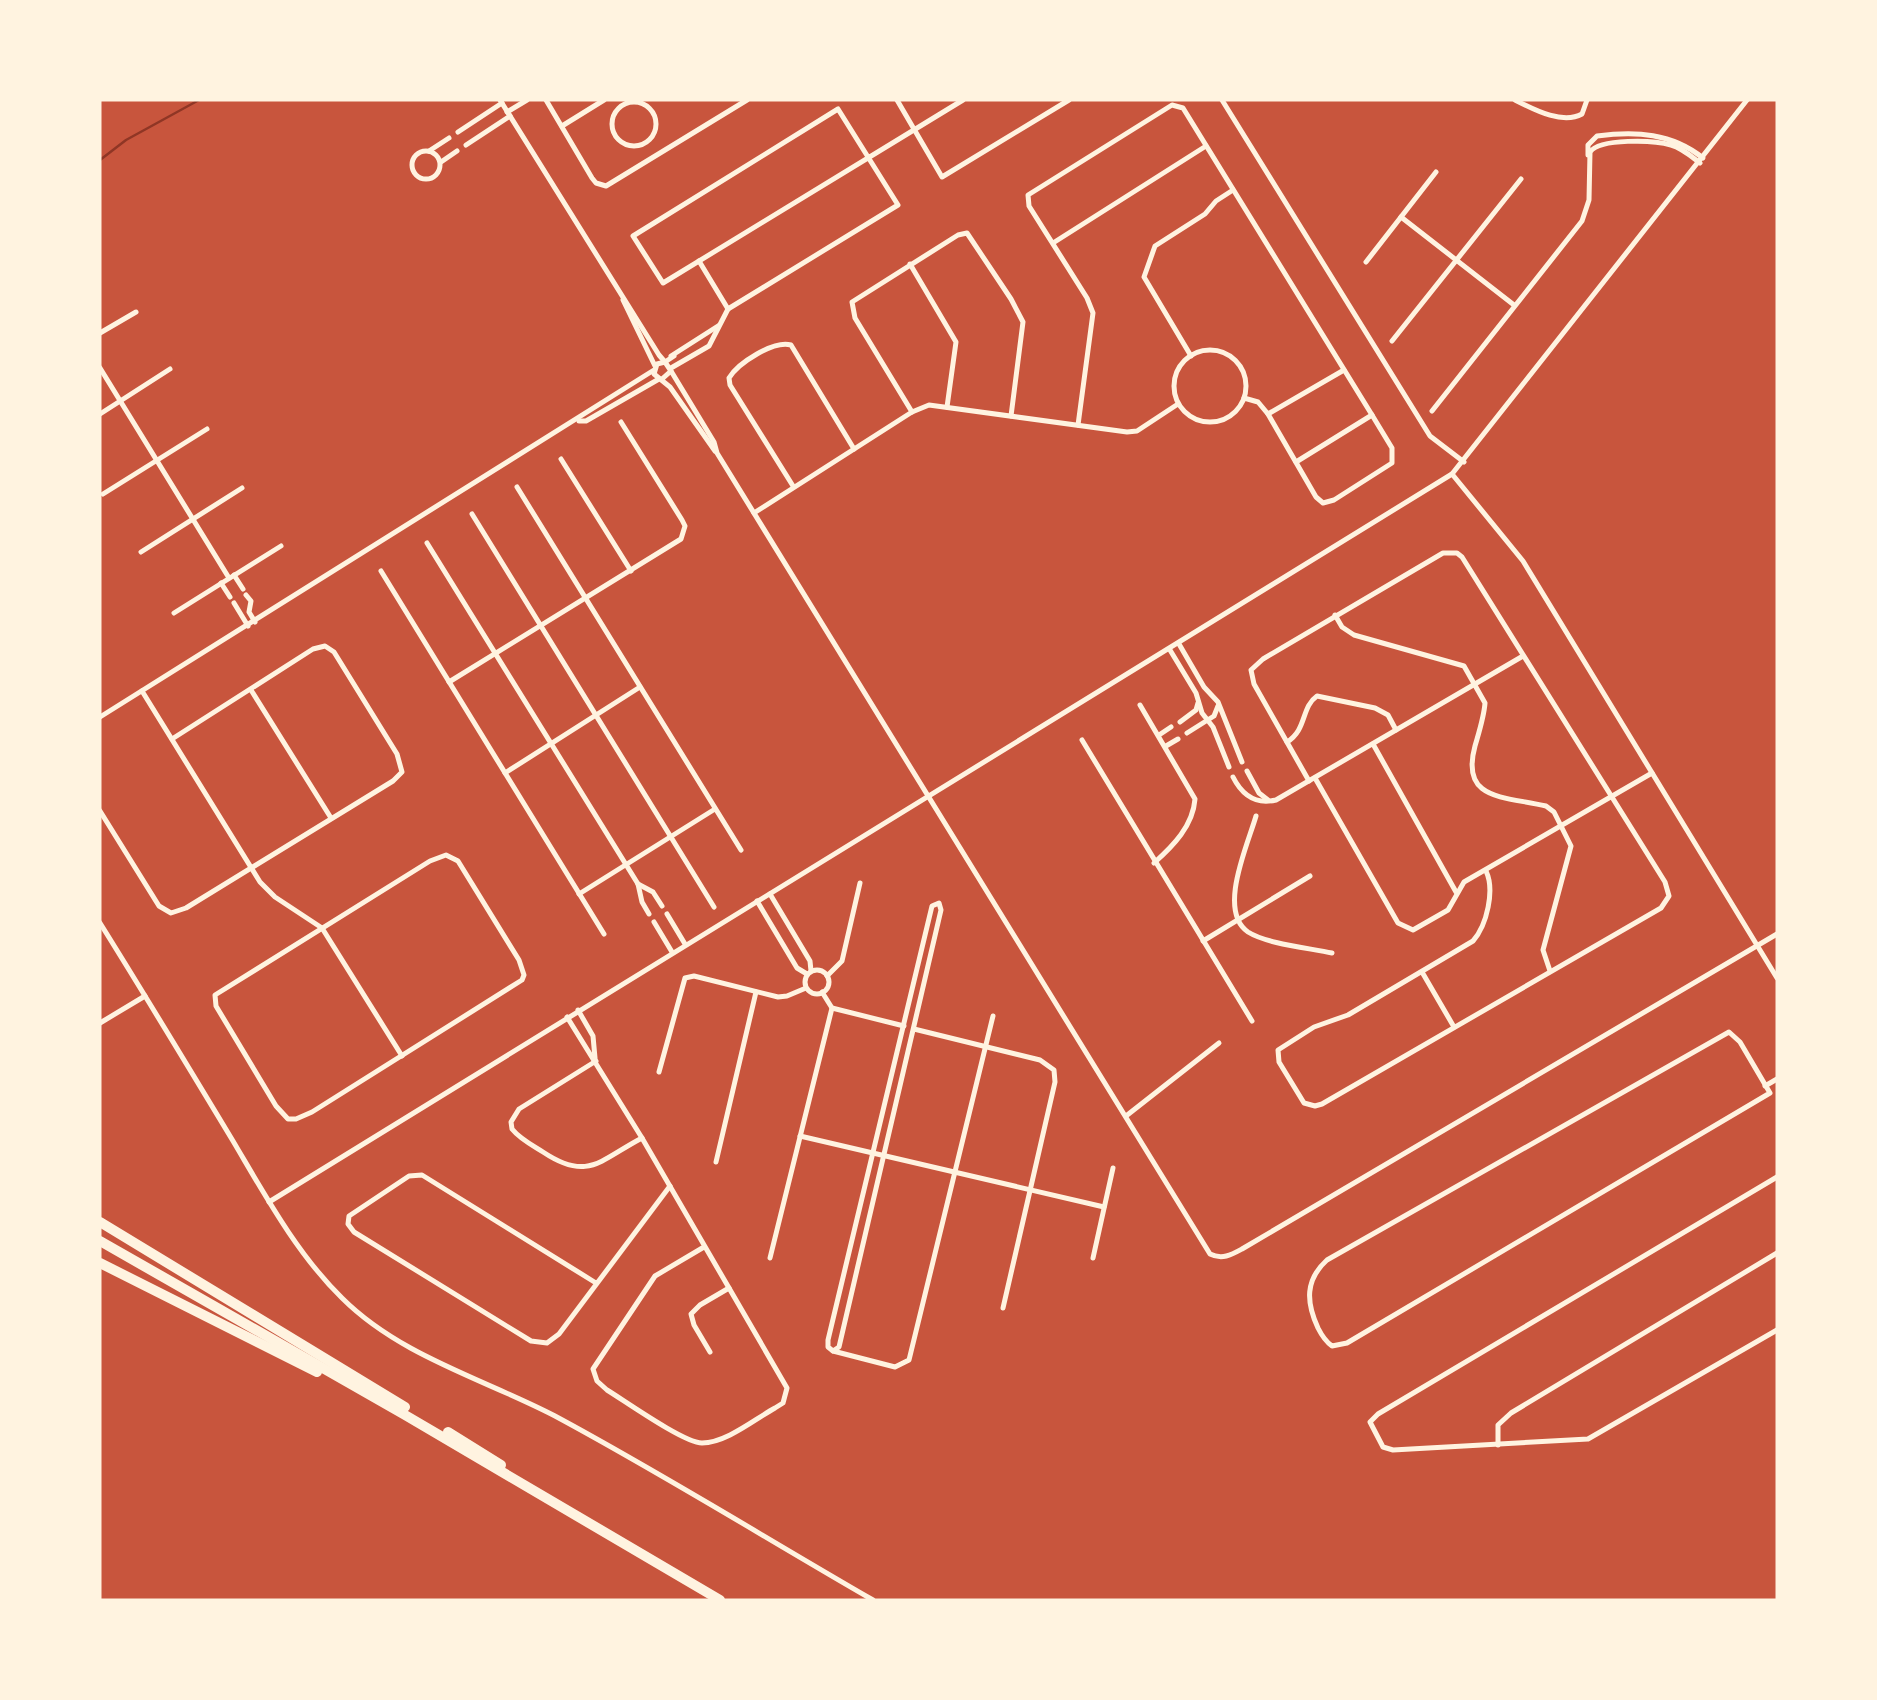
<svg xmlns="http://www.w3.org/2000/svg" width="1877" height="1700" viewBox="0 0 1877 1700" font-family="Signika,sans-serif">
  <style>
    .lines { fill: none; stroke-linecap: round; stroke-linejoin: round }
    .stream { stroke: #8f3625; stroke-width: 2.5 }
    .minor { stroke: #fff3e0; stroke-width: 5 }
    .trunk { stroke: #fff3e0; stroke-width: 10 }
  </style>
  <rect width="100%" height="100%" fill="#c8553d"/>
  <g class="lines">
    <polyline class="stream" points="100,160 126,140 199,100"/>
    <g class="minor">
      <polyline points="500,100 659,355 665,362 674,356"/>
      <polyline points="546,100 592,178 596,183 606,186 747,100"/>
      <polyline points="897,100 942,177 1069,100"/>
      <polyline points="1222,100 1430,436 1464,462"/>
      <path d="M1515,100c18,9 47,25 67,14l5,-14"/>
      <circle cx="634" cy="124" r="22"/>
      <polyline points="507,112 527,100"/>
      <polyline points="562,126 604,100"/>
      <polyline points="458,132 502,103"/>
      <polyline points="466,145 510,116"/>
      <circle cx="426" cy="165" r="14"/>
      <polyline points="429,151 449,138"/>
      <path d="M1588,155v-10l9,-9c39,-5 75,-3 106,22"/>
      <polyline points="441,162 457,151"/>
      <polyline points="1401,217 1514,305"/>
      <polyline points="1053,243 1206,146"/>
      <polyline points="699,261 728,309"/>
      <polyline points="1366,262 1436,172"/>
      <polyline points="910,264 956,342 947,407"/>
      <polyline points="623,300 655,366"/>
      <polyline points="100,333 136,312"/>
      <polyline points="1392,341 1521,179"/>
      <circle cx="1210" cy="386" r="36"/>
      <polyline points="671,356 718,326"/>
      <polyline points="1191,356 1144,277 1155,246 1205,214 1216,201 1233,190"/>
      <polyline points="100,368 229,578"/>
      <polyline points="671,368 709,346 728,309 898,205 838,109 633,236 663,283 963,100"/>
      <path d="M671,371l43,71 3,11 493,801c12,6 21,1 32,-5l535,-315"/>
      <polyline points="662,379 671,371 665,362 657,364 654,374 670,387 715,451"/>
      <polyline points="1244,398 1258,402 1268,414 1344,370"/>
      <path d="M1432,411l150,-190 7,-21 1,-48c10,-14 64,-12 81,-7 11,3 20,11 29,18"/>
      <polyline points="912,412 855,318 852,302 958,235 967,233 1011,299 1023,322 1011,416"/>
      <polyline points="100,414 170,369"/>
      <polyline points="579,421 586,421 659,379"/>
      <polyline points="1078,425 1093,313 1087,298 1029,206 1028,195 1172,105 1183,108 1372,415 1392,448 1392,463 1334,500 1323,503 1316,497 1268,414"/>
      <polyline points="561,459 631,571"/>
      <polyline points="1296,462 1372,415"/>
      <polyline points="1452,474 1523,561 1777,978"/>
      <path d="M793,486l-63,-101 -1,-7c9,-15 45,-38 62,-33l63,104"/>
      <polyline points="517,487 741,850"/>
      <polyline points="103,494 207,429"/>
      <polyline points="754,513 912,412 929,405 1127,432 1137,431 1178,404"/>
      <polyline points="472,514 714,907"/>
      <polyline points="427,543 638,884 642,902 649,914"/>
      <polyline points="141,552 242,488"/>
      <polyline points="381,571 604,934"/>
      <polyline points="234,575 243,589"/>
      <polyline points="221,583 230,597"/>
      <polyline points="246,595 251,601 249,612 255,622"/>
      <polyline points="234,603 248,626"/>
      <polyline points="174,613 281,546"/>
      <path d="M1335,615l7,12 12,8 110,31 21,37c-1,14 -6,29 -10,43 -15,55 29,50 71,60l8,6 17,34 -28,104 7,21"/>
      <polyline points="1179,644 1204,687 1218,702 1242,762"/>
      <polyline points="1170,650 1196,693 1202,713 1213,727 1229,767"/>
      <polyline points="449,682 681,539 685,526 682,520 621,422"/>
      <polyline points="251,690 331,818"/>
      <polyline points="142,691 260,882 275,897 322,928 402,1056"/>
      <path d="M1140,705l55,94c-2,27 -22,47 -41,64"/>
      <polyline points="100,717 654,370"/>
      <polyline points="1180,722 1196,710 1198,703"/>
      <polyline points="1187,733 1214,716 1218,706"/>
      <polyline points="1159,735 1171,727"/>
      <polyline points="1082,740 1252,1021"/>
      <path d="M1287,742c20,-12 14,-35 30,-46l58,12 13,7 8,15"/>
      <polyline points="1373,744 1456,892"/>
      <polyline points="1166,746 1178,739"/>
      <polyline points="1247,771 1259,793 1268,800"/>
      <polyline points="505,773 640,687"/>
      <path d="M1233,777c9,18 22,28 43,23l247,-144"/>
      <polyline points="1315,778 1398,923 1413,930 1448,910 1464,882 1652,773"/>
      <path d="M1309,781l-55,-97 -3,-14 12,-11 180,-106h14l5,4 203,325 4,14 -8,12 -339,196 -7,2 -11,-3 -25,-41 -1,-12 36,-23 34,-12 125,-74c14,-16 22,-51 13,-70"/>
      <polyline points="100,811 159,906 171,913 186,908 393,781 402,772 397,754 334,652 325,646 313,649 172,739"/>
      <path d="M1256,816c-8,28 -39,95 -8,116 19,12 61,16 84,21"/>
      <polygon points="446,855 458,861 519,960 524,975 522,980 312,1112 296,1119 288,1119 276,1106 216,1006 215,995 430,861"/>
      <polyline points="638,884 653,892 662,906"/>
      <polyline points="579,894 715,809"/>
      <polyline points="770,894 810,961 811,971"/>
      <polyline points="757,901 797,968 807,974"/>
      <polygon points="939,903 941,910 846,1317 839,1347 833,1351 828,1347 828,1340 932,906"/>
      <polyline points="667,914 685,944"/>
      <polyline points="654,922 672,952"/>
      <path d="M100,923c45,72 89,145 133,218 32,54 64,113 109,157 58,58 142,81 213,118 108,58 212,123 318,184"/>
      <polyline points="1203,941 1310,876"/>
      <circle cx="817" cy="982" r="12"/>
      <polyline points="1422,972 1454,1027"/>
      <polyline points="827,976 842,961 860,883"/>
      <polyline points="822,992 832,1008 904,1026"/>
      <polyline points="578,1010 593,1036 595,1058"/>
      <path d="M567,1017l75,121 145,250 -4,15 -8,5c-20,11 -49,35 -73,35 -18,0 -77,-42 -95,-53l-10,-9 -4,-12 62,-93 49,-29"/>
      <polyline points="100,1023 145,996"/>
      <polyline points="914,1029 1040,1060 1054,1070 1055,1082 1003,1308"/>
      <path d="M1729,1032l11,10 30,51 -423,250 -15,3c-7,-5 -10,-10 -14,-18 -12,-26 -13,-48 9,-68z"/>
      <path d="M596,1061l-77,48 -8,13 1,7c8,10 20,16 31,23 45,30 57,8 99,-14"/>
      <polyline points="659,1072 685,978 694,976 778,997 787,996 806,988"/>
      <polyline points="1765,1086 1777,1079"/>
      <polyline points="1126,1116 1219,1043"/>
      <polyline points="800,1136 1104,1207"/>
      <polyline points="716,1162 756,992"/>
      <polyline points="1777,1177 1378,1414 1370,1422 1383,1447 1393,1450 1588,1439 1777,1330"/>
      <polyline points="269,1202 1452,474 1747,100"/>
      <polyline points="770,1258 832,1008"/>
      <polyline points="1093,1258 1113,1168"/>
      <polyline points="596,1283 422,1175 409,1176 349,1216 348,1224 354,1232 531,1341 547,1343 559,1334 670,1186"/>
      <polyline points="833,1351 895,1367 909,1360 993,1016"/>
      <polyline points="710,1352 694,1325 691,1314 700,1305 729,1288"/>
      <polyline points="1498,1445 1498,1425 1511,1413 1777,1253"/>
    </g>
    <g class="trunk">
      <polyline points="100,1222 405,1407"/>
      <polyline points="100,1241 405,1415 720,1600"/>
      <polyline points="100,1263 317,1372"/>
      <polyline points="448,1432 501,1465"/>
    </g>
  </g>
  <rect width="1877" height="1700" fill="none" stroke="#fff3e0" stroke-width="203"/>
</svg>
